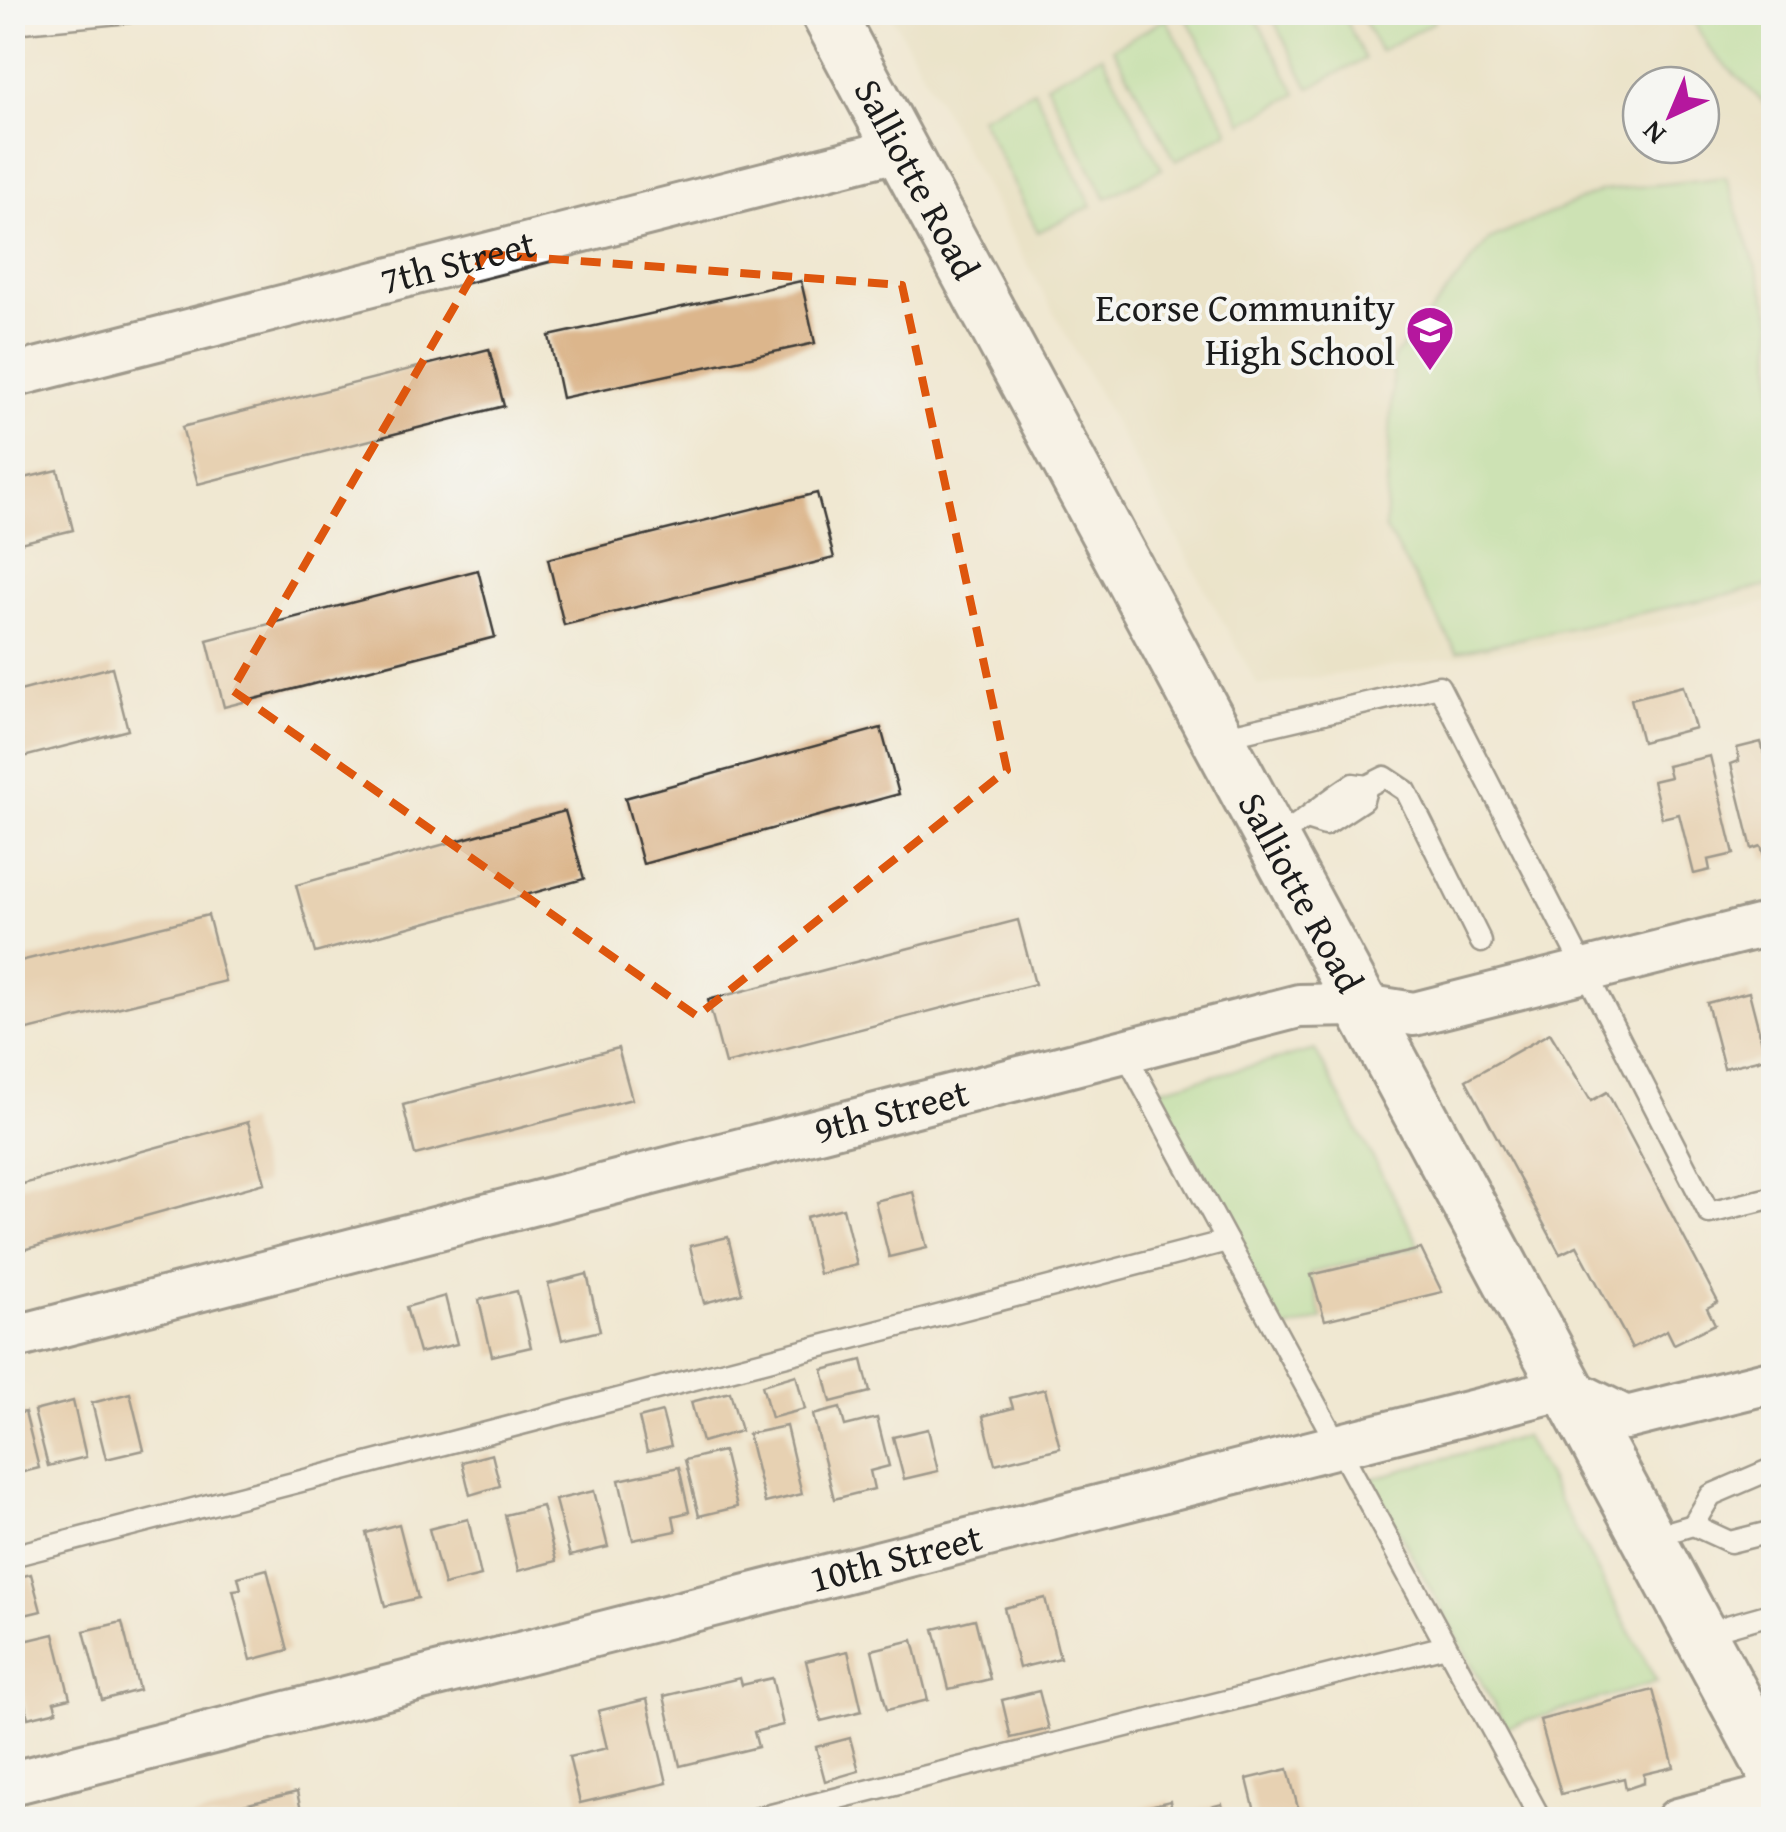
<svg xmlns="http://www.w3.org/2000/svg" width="1786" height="1832" viewBox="0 0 1786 1832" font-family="'Gentium Book Plus',serif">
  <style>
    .built { fill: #e2dcba; fill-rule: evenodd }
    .green { fill: #a2dc90; stroke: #5f7c56; stroke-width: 2.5 }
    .building { fill: #dcb68c }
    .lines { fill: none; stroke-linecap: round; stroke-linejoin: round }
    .service-casing { stroke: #3c3b37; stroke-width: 25 }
    .minor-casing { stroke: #3c3b37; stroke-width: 48 }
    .tertiary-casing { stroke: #3c3b37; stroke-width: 58 }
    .service { stroke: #fff; stroke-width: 20 }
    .minor { stroke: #fff; stroke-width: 42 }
    .tertiary { stroke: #fff; stroke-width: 52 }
    .marked { fill: none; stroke: #de560d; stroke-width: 8; stroke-dasharray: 20 12; stroke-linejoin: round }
    .labels { text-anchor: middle; stroke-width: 8; stroke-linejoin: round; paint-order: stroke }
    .street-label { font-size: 38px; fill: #1c1c1c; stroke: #f6f6f2 }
    .poi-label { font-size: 38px; fill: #1c1c1c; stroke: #f6f6f2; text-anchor: end }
  </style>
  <rect width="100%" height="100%" fill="#f6f6f2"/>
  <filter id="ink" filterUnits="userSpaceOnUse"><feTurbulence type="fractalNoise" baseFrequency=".01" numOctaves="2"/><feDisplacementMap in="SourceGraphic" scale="20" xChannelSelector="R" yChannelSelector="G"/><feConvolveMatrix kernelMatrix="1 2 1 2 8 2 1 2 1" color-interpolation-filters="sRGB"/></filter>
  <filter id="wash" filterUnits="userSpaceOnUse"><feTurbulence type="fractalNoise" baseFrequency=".0048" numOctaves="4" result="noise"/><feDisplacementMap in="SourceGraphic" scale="40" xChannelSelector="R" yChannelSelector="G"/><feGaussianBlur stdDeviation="2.25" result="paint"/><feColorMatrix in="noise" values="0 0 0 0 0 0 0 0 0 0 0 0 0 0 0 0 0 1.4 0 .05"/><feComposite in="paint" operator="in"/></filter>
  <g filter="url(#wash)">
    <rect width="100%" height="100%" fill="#f0e8d2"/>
    <path class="built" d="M890,13h883v588l-140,30 -375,55zM1641,85h60v60h-60z"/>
    <g class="green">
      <polygon points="1184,13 1253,13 1297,94 1243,123"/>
      <polygon points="1270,13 1342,13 1365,59 1309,88"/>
      <polygon points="1359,13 1429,13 1434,22 1380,51"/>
      <polygon points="1689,13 1773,13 1773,105 1766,105 1710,50"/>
      <polygon points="1166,19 1229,131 1176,161 1113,48"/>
      <polygon points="1102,55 1162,169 1106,198 1046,84"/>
      <polygon points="1034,90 1092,206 1038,232 980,117"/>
      <polygon points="1726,177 1773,319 1773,585 1457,652 1385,528 1394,357 1489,240 1601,191"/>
      <polygon points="1315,1050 1420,1246 1310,1273 1322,1319 1282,1331 1156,1090"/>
      <polygon points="1525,1436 1657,1682 1506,1727 1370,1479"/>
    </g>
    <g id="blocks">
      <g class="building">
        <polygon points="801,281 815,343 562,398 549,336"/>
        <polygon points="489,349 504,406 198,484 182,427"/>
        <polygon points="58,470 73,530 12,545 12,481"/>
        <polygon points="817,493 834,558 564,625 548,559"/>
        <polygon points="478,570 495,637 224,707 207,640"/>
        <polygon points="112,667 128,730 12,760 12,693"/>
        <polygon points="1683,686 1695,728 1642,742 1631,699"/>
        <polygon points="881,728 899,794 643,864 625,798"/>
        <polygon points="1761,742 1765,756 1774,753 1774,857 1765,859 1761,846 1752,849 1731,764 1739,761 1737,748"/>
        <polygon points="1710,756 1734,854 1708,860 1710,870 1694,874 1679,814 1662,818 1653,781 1670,777 1667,766"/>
        <polygon points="565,811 584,879 315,953 296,885"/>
        <polygon points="208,915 225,981 12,1034 12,963"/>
        <polygon points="1018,920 1035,984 725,1064 708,1000"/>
        <polygon points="1749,992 1766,1058 1724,1068 1707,1003"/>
        <polygon points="1550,1033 1591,1101 1607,1092 1718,1302 1707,1308 1715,1324 1674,1344 1667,1330 1632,1348 1577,1246 1560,1254 1466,1080"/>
        <polygon points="618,1048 632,1099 415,1155 403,1105"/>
        <polygon points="248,1122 265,1183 12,1253 12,1187"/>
        <polygon points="913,1192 927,1248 889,1257 875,1201"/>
        <polygon points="843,1208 857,1265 819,1274 806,1217"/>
        <polygon points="728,1237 742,1293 704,1303 690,1246"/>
        <polygon points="1421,1249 1442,1292 1325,1320 1311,1275"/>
        <polygon points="587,1274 600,1331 562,1340 548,1284"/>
        <polygon points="517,1291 531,1347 492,1356 479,1300"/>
        <polygon points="445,1296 457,1344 419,1353 406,1307"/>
        <polygon points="862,1360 870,1392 831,1402 823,1370"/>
        <polygon points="796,1375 805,1409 771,1418 762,1385"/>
        <polygon points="1045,1389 1060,1448 995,1464 983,1416 1013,1408 1010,1398"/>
        <polygon points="730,1392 741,1431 702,1442 691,1402"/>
        <polygon points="130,1393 144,1450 106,1459 92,1403"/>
        <polygon points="73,1401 86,1457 48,1466 34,1411"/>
        <polygon points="840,1408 845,1426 877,1418 889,1466 870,1471 874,1489 834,1499 813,1415"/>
        <polygon points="25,1412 39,1468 12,1475 12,1415"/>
        <polygon points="662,1412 671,1446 647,1452 639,1418"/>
        <polygon points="786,1426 802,1494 765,1503 748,1434"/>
        <polygon points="928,1429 938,1471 904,1479 893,1437"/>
        <polygon points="723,1451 737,1507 699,1516 685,1460"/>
        <polygon points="492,1454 500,1486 470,1495 462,1462"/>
        <polygon points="679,1467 689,1512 673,1516 676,1531 633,1540 619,1480"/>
        <polygon points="594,1491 608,1547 570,1556 555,1500"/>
        <polygon points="542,1506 556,1561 518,1571 505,1515"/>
        <polygon points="468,1519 481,1576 444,1585 429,1529"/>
        <polygon points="399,1524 418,1598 385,1606 366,1533"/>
        <polygon points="267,1569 288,1650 251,1660 233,1590 241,1589 238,1577"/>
        <polygon points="31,1574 41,1611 12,1618 12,1579"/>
        <polygon points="1045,1598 1060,1658 1019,1668 1004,1608"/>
        <polygon points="975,1619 990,1679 949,1689 934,1629"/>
        <polygon points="122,1622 139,1690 102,1700 84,1631"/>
        <polygon points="54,1634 70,1698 54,1702 57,1711 28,1718 12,1644"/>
        <polygon points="913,1640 928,1700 887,1710 872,1650"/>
        <polygon points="848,1651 862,1711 821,1721 806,1661"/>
        <polygon points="740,1678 742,1685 772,1678 783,1725 754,1732 758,1747 680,1766 664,1696"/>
        <polygon points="1653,1690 1674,1767 1644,1774 1644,1783 1626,1789 1624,1778 1561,1794 1540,1720"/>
        <polygon points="1039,1691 1049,1729 1011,1738 1002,1700"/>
        <polygon points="647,1699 667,1783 580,1803 569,1757 607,1748 598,1711"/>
        <polygon points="850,1738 859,1771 825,1781 816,1747"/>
        <polygon points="1288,1769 1301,1820 1257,1820 1247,1779"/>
        <polygon points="297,1792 303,1820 191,1820 191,1818"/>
        <polygon points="1170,1801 1174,1820 1131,1820 1129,1811"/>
        <polygon points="1222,1804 1225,1820 1181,1820 1180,1815"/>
      </g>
    </g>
  </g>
  <g filter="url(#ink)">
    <use href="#blocks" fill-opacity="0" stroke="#3c3b37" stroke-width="2.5"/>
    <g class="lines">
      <g class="service-casing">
        <g id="service">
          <polyline points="12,23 129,12"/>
          <polyline points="1221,737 1439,686 1709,1213 1774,1197"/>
          <polyline points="1309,820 1325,825 1363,800 1367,786"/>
          <path d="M1275,839c30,-17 48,-37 78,-55l14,2 18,-9 21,14 75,151"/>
          <polyline points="1124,1051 1541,1820"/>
          <polyline points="1693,1525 1711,1495 1774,1468"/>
          <polyline points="1652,1537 1693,1525 1730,1542 1774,1531"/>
          <polyline points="12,1556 1227,1241"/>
          <polyline points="1703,1633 1774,1613"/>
          <polyline points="751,1820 1446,1646"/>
        </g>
      </g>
      <g class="minor-casing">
        <g id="minor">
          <path id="s1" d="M12,376l889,-227"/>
          <path id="s2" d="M12,1338l1287,-332 59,-1 56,9 360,-91"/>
          <path id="s3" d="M12,1783l1554,-395 60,30 148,-37"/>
          <polyline points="1678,1820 1774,1795"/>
        </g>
      </g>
      <g class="tertiary-casing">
        <g id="tertiary">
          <path id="s4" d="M827,12l947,1760"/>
        </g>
      </g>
      <use href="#service" class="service"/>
      <use href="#minor" class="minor"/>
      <use href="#tertiary" class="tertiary"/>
    </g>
  </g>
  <path d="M0 0H1786V1832H0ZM485,254l417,31 105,485 -310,246 -465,-326z" fill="#f0e8d2" fill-opacity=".55" fill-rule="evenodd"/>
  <path class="marked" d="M485,254l417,31 105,485 -310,246 -465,-326z"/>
  <defs>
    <g id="school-pin" transform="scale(2.5)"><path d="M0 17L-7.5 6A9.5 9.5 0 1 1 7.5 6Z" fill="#b5179e" stroke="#f6f6f2"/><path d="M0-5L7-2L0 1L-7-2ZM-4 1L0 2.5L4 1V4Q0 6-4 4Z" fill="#fff"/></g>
  </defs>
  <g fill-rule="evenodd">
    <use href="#school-pin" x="1430" y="330"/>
  </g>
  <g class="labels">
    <g class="street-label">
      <text dy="13" stroke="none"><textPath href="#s4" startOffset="190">Salliotte Road</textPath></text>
      <text dy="13" stroke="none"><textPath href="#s1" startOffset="460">7th Street</textPath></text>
      <text dy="13" stroke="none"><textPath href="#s4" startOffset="1000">Salliotte Road</textPath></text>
      <text dy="13" stroke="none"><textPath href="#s2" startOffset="908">9th Street</textPath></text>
      <text dy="13" stroke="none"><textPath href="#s3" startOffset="912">10th Street</textPath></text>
    </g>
    <g class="poi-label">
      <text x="1395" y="321">Ecorse Community<tspan x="1395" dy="44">High School</tspan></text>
    </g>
  </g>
  <rect width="1786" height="1832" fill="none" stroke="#f6f6f2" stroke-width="50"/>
  <g transform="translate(1671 115) rotate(224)"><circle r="48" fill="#f6f6f2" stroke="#9f9f9c" stroke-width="2.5"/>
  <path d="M0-8L18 38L0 25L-18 38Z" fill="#b5179e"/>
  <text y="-15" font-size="28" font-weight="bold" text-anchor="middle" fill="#1c1c1c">N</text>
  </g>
</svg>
